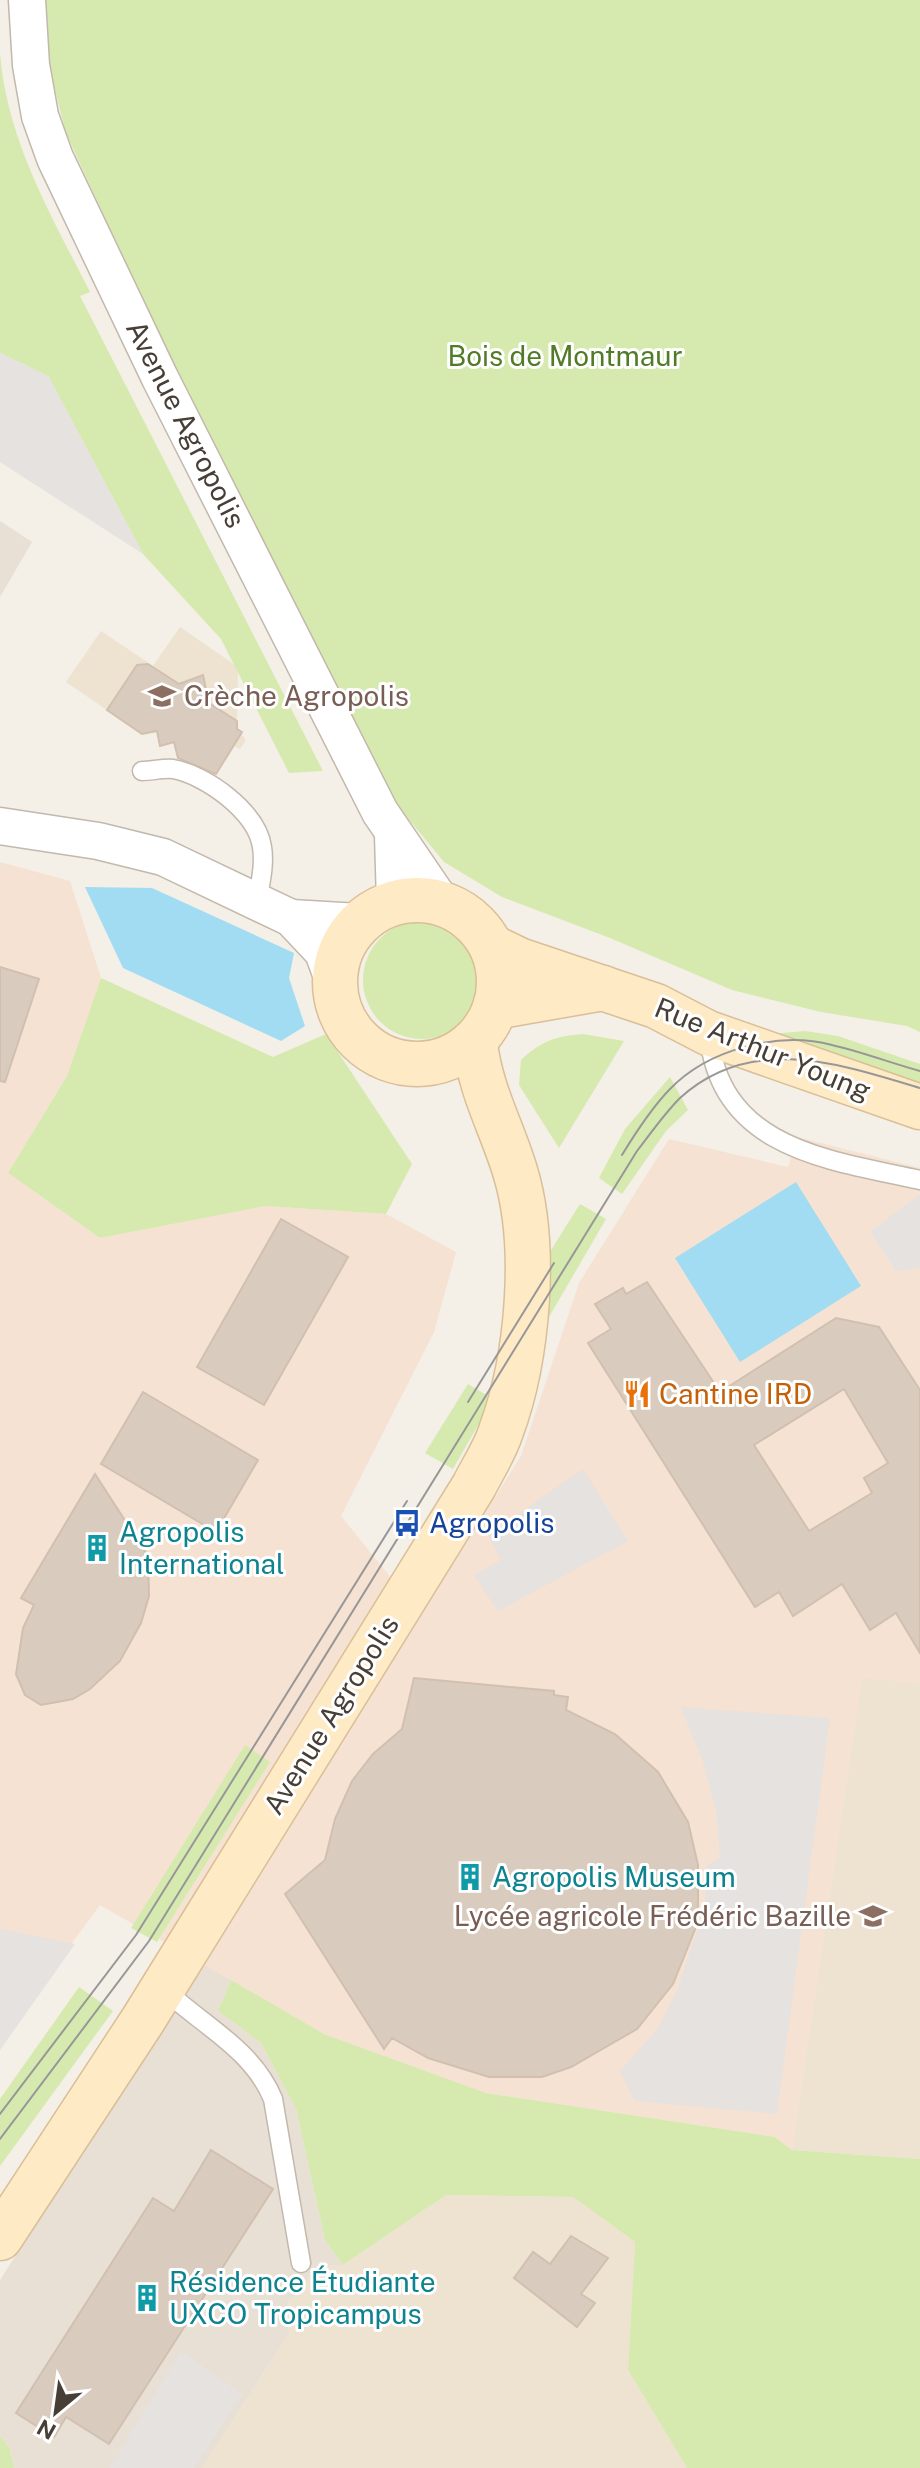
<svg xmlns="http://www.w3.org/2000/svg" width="920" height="2468" viewBox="0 0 920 2468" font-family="'Public Sans',sans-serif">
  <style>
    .residential { fill: #e8e0d5 }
    .commercial { fill: #f6e2d2 }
    .education { fill: #eee2d1 }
    .green { fill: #d6eaaf }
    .parking { fill: #e5e2df }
    .water { fill: #a2dcf2 }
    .building { fill: #d9ccbf; stroke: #d1c0af; stroke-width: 2; fill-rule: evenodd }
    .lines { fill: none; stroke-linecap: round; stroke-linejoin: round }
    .lane-casing { stroke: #c3b8ac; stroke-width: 21 }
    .street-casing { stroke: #c3b8ac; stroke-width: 39 }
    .secondary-casing { stroke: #d9bf98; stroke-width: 47 }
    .lane { stroke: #fff; stroke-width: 18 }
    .street { stroke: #fff; stroke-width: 36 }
    .secondary { stroke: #ffeac6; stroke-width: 44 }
    .tram { stroke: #979797; stroke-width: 2 }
    .labels { text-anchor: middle; stroke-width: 6; stroke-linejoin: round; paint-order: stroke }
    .park-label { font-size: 28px; fill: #527b27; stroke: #fff }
    .street-label { font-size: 28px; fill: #473e36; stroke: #fff }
    .education-label { font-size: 28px; fill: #785e54; stroke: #fff; text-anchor: start }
    .food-label { font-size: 28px; fill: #c56008; stroke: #fff; text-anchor: start }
    .transit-label { font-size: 28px; fill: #164399; stroke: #fff; text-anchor: start }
    .culture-label { font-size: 28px; fill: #0d838f; stroke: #fff; text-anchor: start }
  </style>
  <rect width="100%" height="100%" fill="#f4efe7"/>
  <g class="residential">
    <polygon points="0,521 32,542 0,597"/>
    <polygon points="204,1963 231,1980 218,2011 261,2043 296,2109 325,2240 343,2265 320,2265 288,2303 289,2334 202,2468 14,2468 10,2449 0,2436 0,2280"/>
  </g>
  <polygon class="commercial" points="0,862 70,881 101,978 67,1076 8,1173 100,1238 266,1206 386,1214 456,1252 434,1332 341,1516 421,1615 521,1456 579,1283 669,1139 788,1167 797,1137 920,1168 920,1683 862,1679 792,2150 775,2137 486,2093 324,2034 100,1905 0,2040"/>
  <g class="education">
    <polygon points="180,627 238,667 237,729 246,740 240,749 234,746 212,779 178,758 174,743 160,746 157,731 142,734 66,682 101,631 153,666"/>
    <polygon points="862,1678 920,1683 920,2159 792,2150"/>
    <polygon points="446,2195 573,2197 635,2242 628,2370 687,2468 202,2468 289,2334 288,2303 320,2265 343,2265"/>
  </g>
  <g class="green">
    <polygon points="46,0 920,0 920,1032 907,1026 821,1012 732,990 610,938 502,897 444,862 387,793 174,369 66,133 46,56"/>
    <path d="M0,53c7,88 51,162 90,239l-10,4 243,475 -34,2 -68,-134 -78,-85 -95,-178 -48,-23z"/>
    <circle cx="422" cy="980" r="59"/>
    <polygon points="101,978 273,1057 326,1034 412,1164 386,1214 266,1206 100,1238 8,1173 67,1076"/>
    <polygon points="805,1031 838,1036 920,1064 920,1099 747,1036"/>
    <path d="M583,1034l41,7 -65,107 -40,-63 2,-25c20,-19 35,-24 62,-26z"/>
    <polygon points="670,1077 688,1110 666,1131 622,1194 599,1178 625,1129"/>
    <polygon points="580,1204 606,1219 542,1329 546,1258"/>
    <polygon points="468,1384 493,1399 453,1469 425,1453"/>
    <polygon points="245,1745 270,1762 157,1942 131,1928"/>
    <polygon points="231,1980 324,2034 486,2093 775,2137 792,2150 920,2159 920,2468 687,2468 628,2370 635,2242 573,2197 446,2195 343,2265 325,2240 296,2109 261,2043 218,2011"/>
    <polygon points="79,1987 113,2011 0,2166 0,2099"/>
    <polygon points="0,2436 10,2449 14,2468 0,2468"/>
  </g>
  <g class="parking">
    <polygon points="0,353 48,376 143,554 0,462"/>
    <polygon points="920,1194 920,1268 896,1271 870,1232"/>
    <polygon points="583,1469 628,1541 498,1611 474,1575 501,1560 488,1535"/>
    <polygon points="681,1707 830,1718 777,2114 635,2101 620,2071 658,2028 677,1991 705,1907 707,1865 720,1857 716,1811 702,1759"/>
    <polygon points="0,1929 75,1944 0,2050"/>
    <polygon points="181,2351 242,2394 194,2468 110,2468"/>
  </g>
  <g class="water">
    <polygon points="85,887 152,888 294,953 289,978 305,1026 281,1041 123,968"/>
    <polygon points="796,1182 861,1286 740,1362 675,1258"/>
  </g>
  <g class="building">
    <polygon points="148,664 179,684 203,675 209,703 237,721 237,729 242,732 216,774 178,758 174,742 160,746 157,731 142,734 107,710 137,665"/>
    <polygon points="0,967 39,979 5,1082 0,1081"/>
    <polygon points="281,1219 348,1257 264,1405 197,1367"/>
    <path d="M647,1282l73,110 116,-74 43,9 41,63v263l-24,-40 -26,17 -28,-46 -49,32 -14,-24 -24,15 -167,-264 23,-14 -16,-25 28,-16 3,6zM844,1389l44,74 -24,15 8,15 -63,38 -55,-86z"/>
    <polygon points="143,1392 258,1460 216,1532 101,1464"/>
    <polygon points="95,1474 148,1556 149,1596 141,1623 120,1661 90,1689 73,1699 41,1705 25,1695 16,1674 23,1628 34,1605 21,1598"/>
    <polygon points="414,1678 554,1691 554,1695 568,1697 566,1710 615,1734 658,1772 688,1822 698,1865 698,1903 696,1927 673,1984 637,2029 571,2067 542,2077 489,2077 428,2058 392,2038 384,2049 285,1894 325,1860 335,1819 352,1781 373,1754 402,1729"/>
    <polygon points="211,2150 273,2189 109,2444 66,2417 54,2437 16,2413 153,2198 174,2211"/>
    <polygon points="571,2236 608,2258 581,2294 595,2303 577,2327 514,2278 533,2252 550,2264"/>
  </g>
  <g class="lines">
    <g class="lane-casing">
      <g id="lane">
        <path d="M142,771c9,0 22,-3 31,-2 33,6 84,43 89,78 3,18 -2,37 -5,55"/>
        <path d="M709,1035c11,114 120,125 211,145"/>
        <path d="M163,1988c38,37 89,60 110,111l28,164"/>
      </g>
    </g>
    <g class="street-casing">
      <g id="street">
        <polyline points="27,0 31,65 40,116 55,158 160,378 380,812 442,903"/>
        <polyline points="0,826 98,841 163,857 291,918 323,952 334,982"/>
        <polyline points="393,835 395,902"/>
        <polyline points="291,918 359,922"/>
      </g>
    </g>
    <g class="secondary-casing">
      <g id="secondary">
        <circle cx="417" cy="982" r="82"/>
        <polyline points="492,947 519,960 656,1006 708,1033 920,1107"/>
        <polyline points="495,1007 603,988"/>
        <path d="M0,2238l143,-218 331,-534c9,-18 21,-36 27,-55 27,-73 37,-185 14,-260 -13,-43 -35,-81 -40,-128"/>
      </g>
    </g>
    <use href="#lane" class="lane"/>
    <use href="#street" class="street"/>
    <use href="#secondary" class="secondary"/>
    <g class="tram">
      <path d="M622,1155c14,-23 28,-45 47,-65 39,-41 109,-59 163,-45 30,7 59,18 88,26"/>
      <polyline points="468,1402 554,1263"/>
      <polyline points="0,2114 136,1935 407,1501"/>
      <path d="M0,2139l149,-198 488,-790c14,-18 27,-37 43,-53 71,-65 160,-34 240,-10"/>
    </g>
  </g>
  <defs>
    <g id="school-bare" transform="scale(2.16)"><path d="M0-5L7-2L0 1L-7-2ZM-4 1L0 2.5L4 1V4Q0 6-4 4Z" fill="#8d6e63" stroke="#fff" stroke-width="2.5" paint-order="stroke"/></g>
    <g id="restaurant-bare" transform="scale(2.16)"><path d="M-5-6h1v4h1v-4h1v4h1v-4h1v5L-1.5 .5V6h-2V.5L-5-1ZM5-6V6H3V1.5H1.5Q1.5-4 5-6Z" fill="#e8710a" stroke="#fff" stroke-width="2.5" paint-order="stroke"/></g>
    <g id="bus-bare" transform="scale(2.16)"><path d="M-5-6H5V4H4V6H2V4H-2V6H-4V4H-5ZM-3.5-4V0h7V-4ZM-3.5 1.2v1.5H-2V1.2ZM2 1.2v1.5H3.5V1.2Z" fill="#1a4fb4" stroke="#fff" stroke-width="2.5" paint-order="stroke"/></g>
    <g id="building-bare" transform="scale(2.16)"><path d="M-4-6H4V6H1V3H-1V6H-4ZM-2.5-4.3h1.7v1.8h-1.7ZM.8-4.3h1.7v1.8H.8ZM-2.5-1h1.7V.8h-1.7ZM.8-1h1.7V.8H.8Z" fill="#0f9aa8" stroke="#fff" stroke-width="2.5" paint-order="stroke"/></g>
  </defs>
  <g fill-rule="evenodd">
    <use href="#school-bare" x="162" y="696"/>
    <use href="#restaurant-bare" x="637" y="1394"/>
    <use href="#bus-bare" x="407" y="1523"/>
    <use href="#building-bare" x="97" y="1548"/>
    <use href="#building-bare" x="470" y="1877"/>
    <use href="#school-bare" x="873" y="1916"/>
    <use href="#building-bare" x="147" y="2298"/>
  </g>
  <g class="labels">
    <g class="park-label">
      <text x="565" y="366">Bois de Montmaur</text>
    </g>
    <g class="street-label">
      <text transform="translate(186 424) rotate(63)" y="10">Avenue Agropolis</text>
      <text transform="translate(763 1049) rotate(22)" y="10">Rue Arthur Young</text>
      <text transform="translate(331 1715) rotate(-58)" y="10">Avenue Agropolis</text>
    </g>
    <g class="education-label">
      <text x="184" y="706">Crèche Agropolis</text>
      <text x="851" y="1926" text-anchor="end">Lycée agricole Frédéric Bazille</text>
    </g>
    <g class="food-label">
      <text x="659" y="1404">Cantine IRD</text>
    </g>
    <g class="transit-label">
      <text x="429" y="1533">Agropolis</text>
    </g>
    <g class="culture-label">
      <text x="119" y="1542">Agropolis<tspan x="119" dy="32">International</tspan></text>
      <text x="492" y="1887">Agropolis Museum</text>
      <text x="169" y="2292">Résidence Étudiante<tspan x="169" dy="32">UXCO Tropicampus</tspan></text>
    </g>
  </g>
  <g transform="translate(56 2412) rotate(209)" stroke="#ffffff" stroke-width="6" paint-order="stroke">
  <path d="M0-6L14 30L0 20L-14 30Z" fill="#473e36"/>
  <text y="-12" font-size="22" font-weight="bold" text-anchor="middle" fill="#473e36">N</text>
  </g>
</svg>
